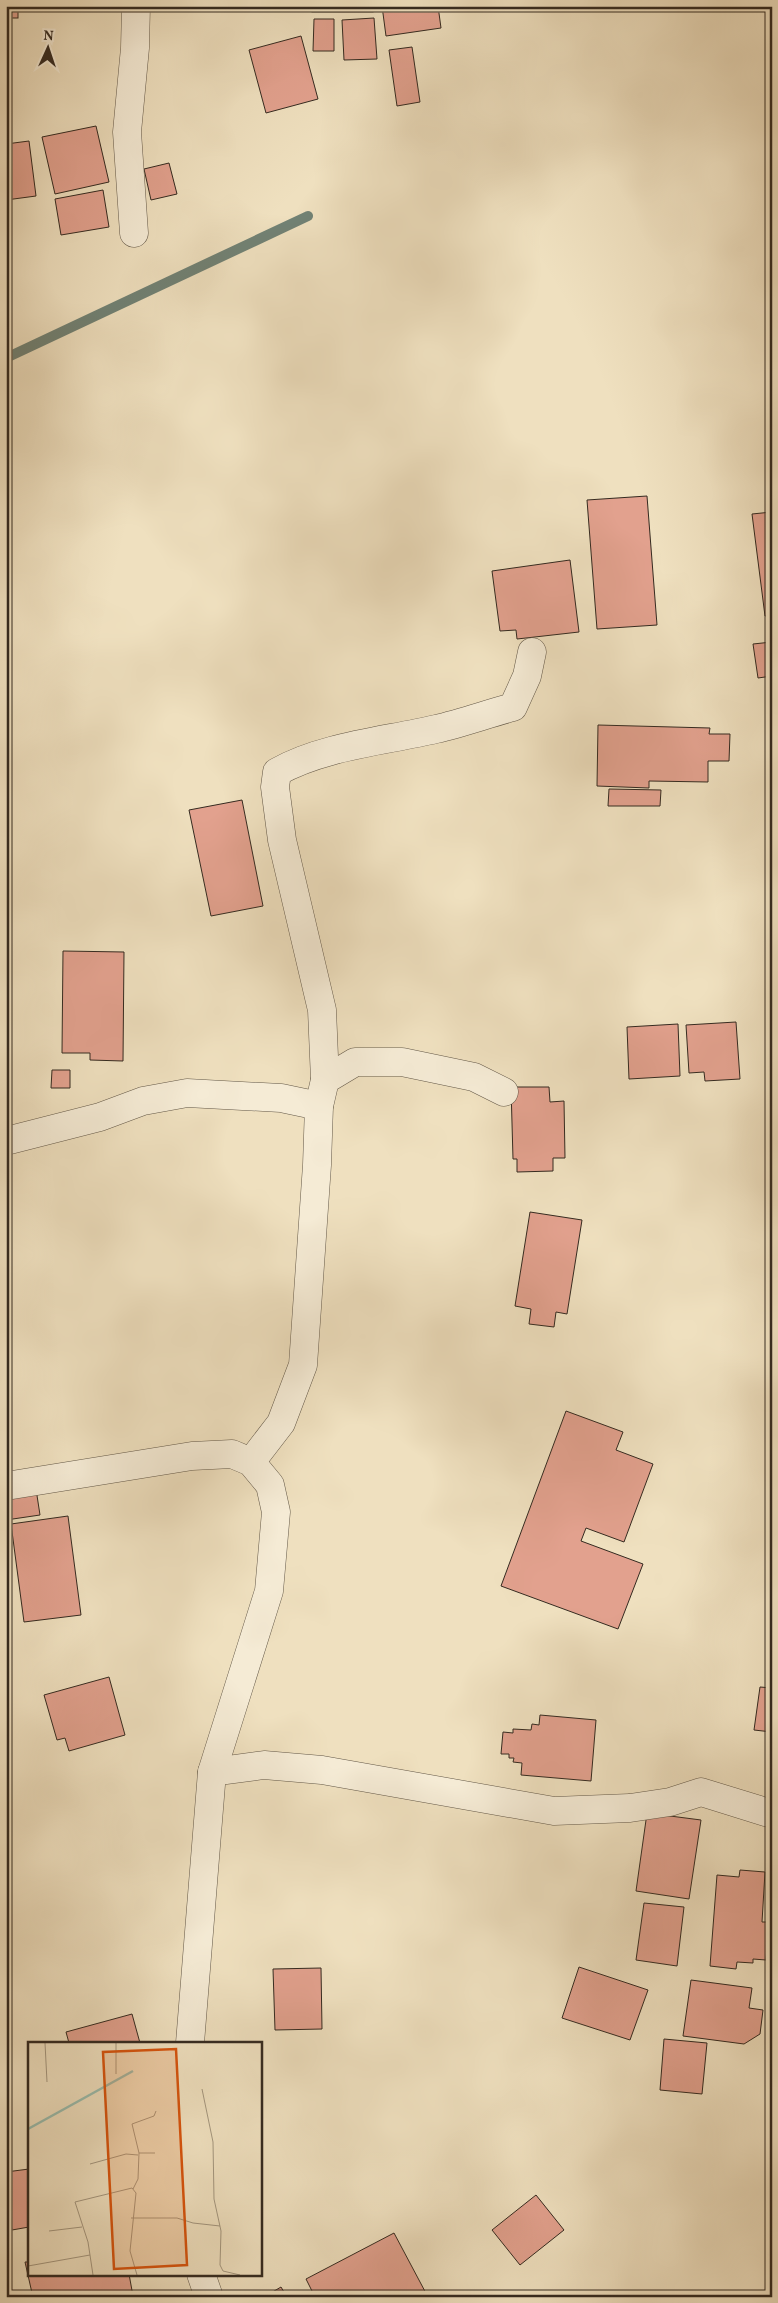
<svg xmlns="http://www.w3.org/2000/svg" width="778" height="2303" viewBox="0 0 778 2303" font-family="Vollkorn,serif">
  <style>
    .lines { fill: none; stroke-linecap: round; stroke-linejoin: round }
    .stream { stroke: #718275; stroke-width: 10 }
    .building { fill: #e2a18e; stroke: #342a20 }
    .minor-casing { stroke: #635848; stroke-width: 29 }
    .minor { stroke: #f5ebd5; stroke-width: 28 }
    .inset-river { fill: none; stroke: #9abdae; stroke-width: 2.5 }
    .inset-road { fill: none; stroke: #a4977f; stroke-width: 1 }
    .view { fill: #d6540e; fill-opacity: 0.15; stroke: #d6540e; stroke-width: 2.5 }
    .inset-edge { fill: none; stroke: #342a20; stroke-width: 2.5 }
  </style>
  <rect width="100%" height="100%" fill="#efe0bf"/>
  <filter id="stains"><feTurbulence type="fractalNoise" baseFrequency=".004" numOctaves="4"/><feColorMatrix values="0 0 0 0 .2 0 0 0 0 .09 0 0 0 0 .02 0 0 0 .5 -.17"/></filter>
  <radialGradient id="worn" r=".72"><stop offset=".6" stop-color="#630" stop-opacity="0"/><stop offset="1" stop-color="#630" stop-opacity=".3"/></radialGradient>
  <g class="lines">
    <polyline class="stream" points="6,358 308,216"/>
  </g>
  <g class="building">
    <rect x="6" y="6" width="12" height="12"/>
    <rect x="312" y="6" width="61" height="6"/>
    <polygon points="382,6 438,6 441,28 386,36"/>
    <polygon points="374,18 377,59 344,60 342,20"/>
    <polygon points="314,19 334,19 334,51 313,51"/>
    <polygon points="301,36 318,99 266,113 249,50"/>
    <polygon points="412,47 420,102 397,106 389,50"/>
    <polygon points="96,126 109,182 55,194 42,137"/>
    <polygon points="29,141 36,196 6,200 6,144"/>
    <polygon points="169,163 177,194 151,200 144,169"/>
    <polygon points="103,190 109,227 61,235 55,199"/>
    <polygon points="647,496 657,625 597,629 587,500"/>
    <polygon points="772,512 772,615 765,616 752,514"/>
    <polygon points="570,560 579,632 517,639 516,630 500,631 492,571"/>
    <polygon points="772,642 772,676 758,678 753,644"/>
    <polygon points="598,725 710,728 709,734 730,734 729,761 708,761 708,782 649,781 649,788 597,786"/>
    <polygon points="609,789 661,790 660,806 608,806"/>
    <polygon points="242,800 263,906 211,916 189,810"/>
    <polygon points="63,951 124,952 123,1061 90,1060 90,1053 62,1053"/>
    <polygon points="736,1022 740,1079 705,1081 704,1072 689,1073 686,1025"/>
    <polygon points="678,1024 680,1076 629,1079 627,1027"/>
    <polygon points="52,1070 70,1070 70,1088 51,1088"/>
    <polygon points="511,1087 549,1087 550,1102 564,1101 565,1158 553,1158 553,1171 517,1172 517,1159 513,1159"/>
    <polygon points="530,1212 582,1220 567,1314 556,1312 554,1327 529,1324 531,1309 515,1306"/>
    <polygon points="566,1411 623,1432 616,1450 653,1464 624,1542 586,1528 581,1541 643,1564 618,1629 501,1586"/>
    <polygon points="36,1489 40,1515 6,1520 6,1494"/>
    <polygon points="68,1516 81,1615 24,1622 11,1524"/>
    <polygon points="109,1677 125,1735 69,1751 65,1738 57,1740 44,1695"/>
    <polygon points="760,1687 772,1688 772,1732 754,1730"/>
    <polygon points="540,1715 596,1720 591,1781 521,1775 522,1763 513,1762 514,1758 509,1758 509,1754 501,1754 503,1732 513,1733 513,1729 531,1730 532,1724 539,1725"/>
    <polygon points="647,1813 701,1820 689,1899 636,1891"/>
    <polygon points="740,1870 765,1872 762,1922 769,1922 766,1960 753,1959 753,1963 737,1962 736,1969 710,1966 717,1875 739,1877"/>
    <polygon points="644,1903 684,1907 677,1966 636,1960"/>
    <polygon points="579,1967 648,1990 630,2040 562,2018"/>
    <polygon points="321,1968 322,2029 275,2030 273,1969"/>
    <polygon points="691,1980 752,1988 749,2008 763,2010 760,2034 744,2044 683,2036"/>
    <polygon points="132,2014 140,2043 69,2043 66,2032"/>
    <polygon points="664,2039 707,2043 702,2094 660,2090"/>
    <polygon points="29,2169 29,2227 12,2230 6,2190 6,2172"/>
    <polygon points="536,2195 564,2230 520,2265 492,2230"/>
    <polygon points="394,2233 428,2297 315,2297 306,2279"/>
    <polygon points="25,2262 29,2262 29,2274 129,2274 133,2296 37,2297 36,2293 32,2293"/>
    <polygon points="281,2287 287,2297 264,2297"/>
  </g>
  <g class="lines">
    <g class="minor-casing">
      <g id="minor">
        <polyline points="134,233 127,132 135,48 136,6"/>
        <path d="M325,1080l-3,-70 -40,-170 -7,-53 2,-15c46,-26 108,-31 159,-43 26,-6 51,-15 77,-22l14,-31 5,-24"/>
        <polyline points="6,1141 100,1117 143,1101 187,1093 281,1098 319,1106"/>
        <polyline points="251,1462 281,1423 303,1365 317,1165 319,1106 325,1080 355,1062 402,1062 474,1077 504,1092"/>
        <polyline points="6,1486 192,1456 232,1454 251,1462 270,1485 276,1512 269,1591 212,1772 190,2043"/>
        <polyline points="212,1772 264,1765 322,1770 554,1811 630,1808 670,1802 701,1792 772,1814"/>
        <polyline points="201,2274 209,2297"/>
      </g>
    </g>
    <use href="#minor" class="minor"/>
  </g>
  <g transform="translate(28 2042)">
    <rect width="234" height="234" fill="#efe0bf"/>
    <path class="inset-river" d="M0,87l105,-58"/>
    <path class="inset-road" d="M17,1l2,39M88,1v31M174,47l11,53 1,57 7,32 -1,34 3,6 17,4M111,111l-7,-29 22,-8 2,-5M62,122l36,-10 12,1M105,147l5,-10 1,-26h16M103,176h46l16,5 27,3M21,189l33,-4M0,224l62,-11M65,233l-5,-33 -13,-40 57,-14 4,5 -6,58 7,24"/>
    <path class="view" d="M148,7l11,216 -73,4 -11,-217z"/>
    <rect width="234" height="234" class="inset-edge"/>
  </g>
  <rect width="778" height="2303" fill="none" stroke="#efe0bf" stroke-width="25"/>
  <rect x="8" y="8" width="763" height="2288" fill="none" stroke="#342a20" stroke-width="2.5"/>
  <rect x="12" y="12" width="753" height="2278" fill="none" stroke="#342a20"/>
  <g transform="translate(48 48) rotate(3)" stroke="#f5ebd5" stroke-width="4" paint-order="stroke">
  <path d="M0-4L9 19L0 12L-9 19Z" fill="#342a20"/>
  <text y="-8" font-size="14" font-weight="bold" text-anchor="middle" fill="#342a20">N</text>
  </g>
  <rect width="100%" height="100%" filter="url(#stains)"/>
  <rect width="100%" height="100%" fill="url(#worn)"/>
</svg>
